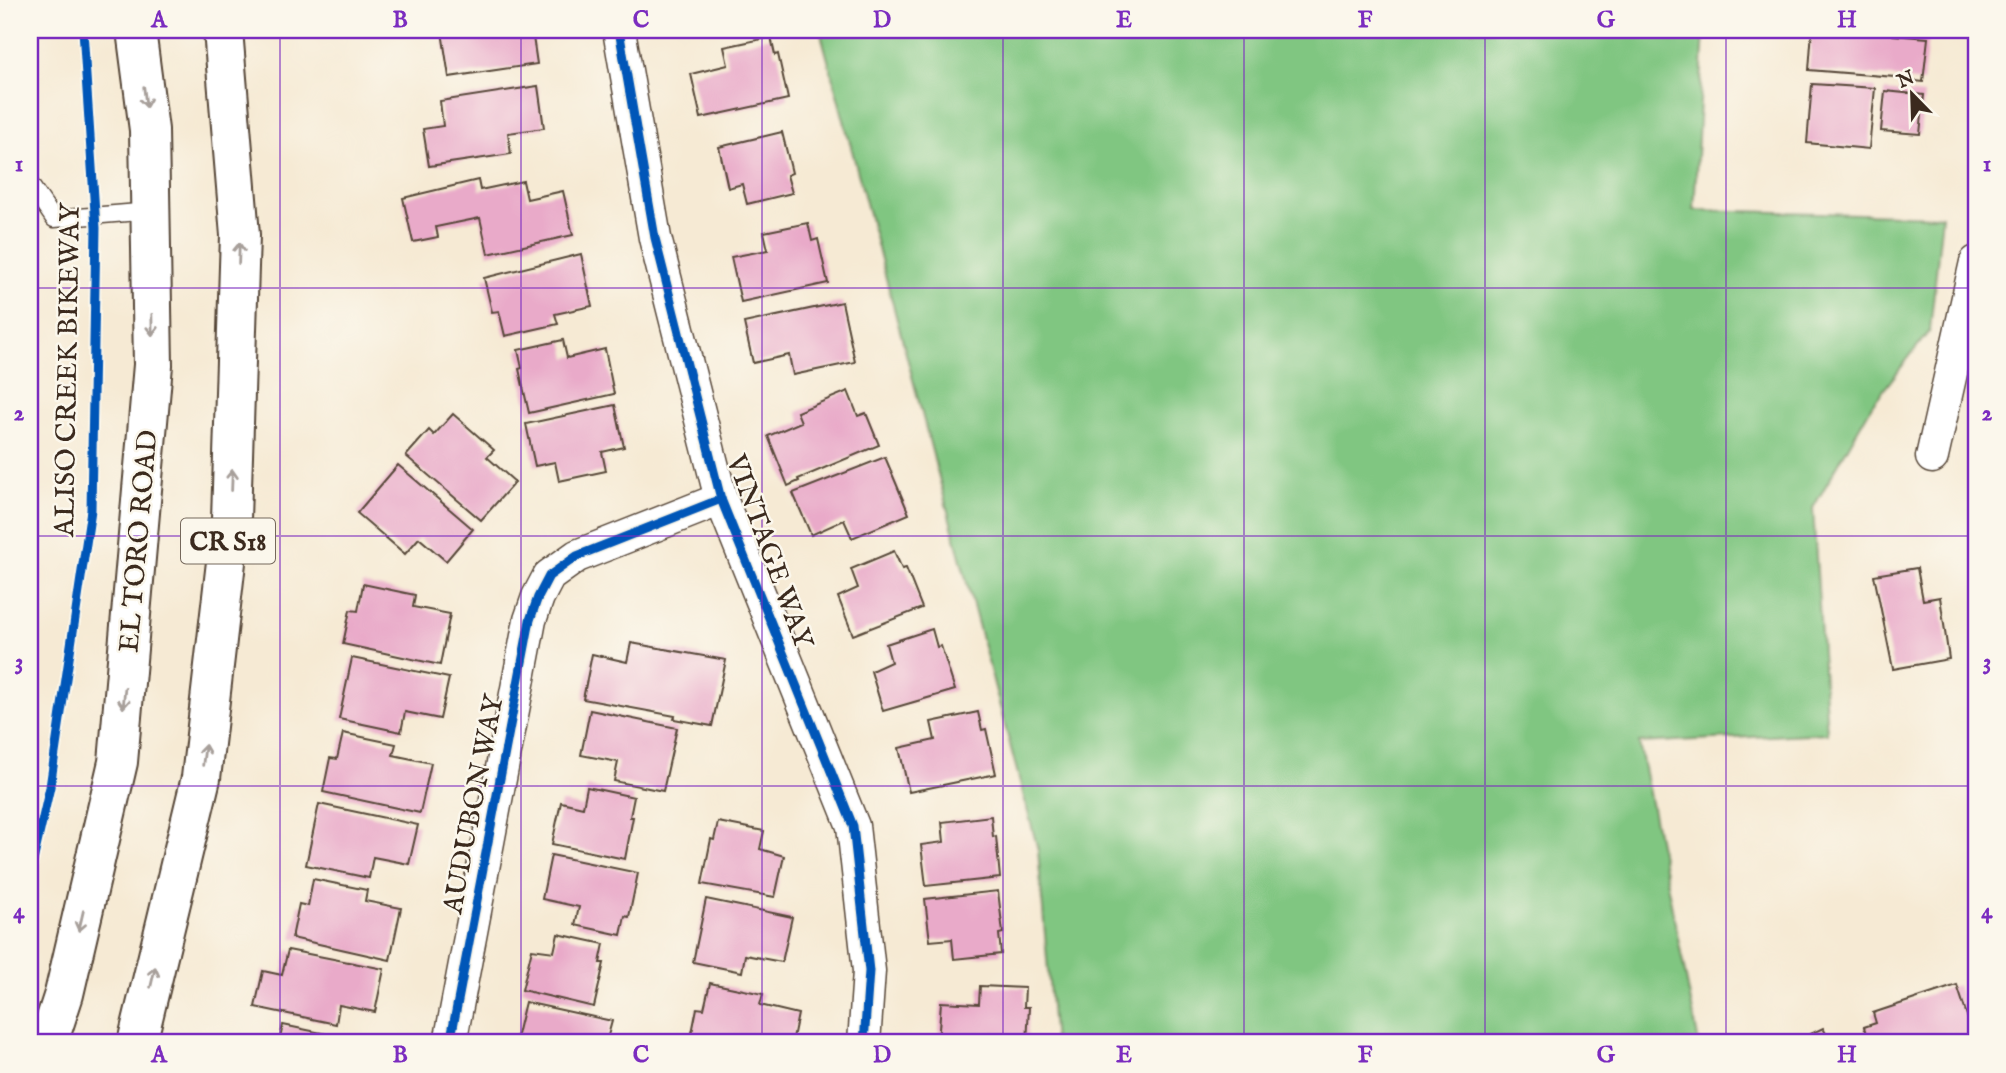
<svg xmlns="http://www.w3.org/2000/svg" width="2006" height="1073" viewBox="0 0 2006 1073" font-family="'IM FELL English',serif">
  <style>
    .green { fill: #80c681; stroke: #5e7850; stroke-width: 2 }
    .building { fill: #e9aac9 }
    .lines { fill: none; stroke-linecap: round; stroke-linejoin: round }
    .lane-casing { stroke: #574739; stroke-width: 19 }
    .street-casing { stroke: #574739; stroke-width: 35 }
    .primary-casing { stroke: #574739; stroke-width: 42 }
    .lane { stroke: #fff; stroke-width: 16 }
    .street { stroke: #fff; stroke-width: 32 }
    .primary { stroke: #fff; stroke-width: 38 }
    .cycleway-casing { stroke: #fbf7ec; stroke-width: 13 }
    .cycleway { stroke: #0057b8; stroke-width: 9 }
    .oneway { stroke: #a79f9a }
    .grid { fill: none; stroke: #7b2cbf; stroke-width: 2; stroke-opacity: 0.55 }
    .labels { text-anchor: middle; stroke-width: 5; stroke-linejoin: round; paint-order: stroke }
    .shield { fill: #fbf7ec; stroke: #75685c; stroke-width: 2 }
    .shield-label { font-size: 26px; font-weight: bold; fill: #3b2a1e }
    .street-label { font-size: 28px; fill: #3b2a1e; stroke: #fbf7ec }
    .neatline { fill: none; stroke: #7b2cbf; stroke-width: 2.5 }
    .grid-label { font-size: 23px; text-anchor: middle; font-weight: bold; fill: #7b2cbf }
  </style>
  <rect width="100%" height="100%" fill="#fbf7ec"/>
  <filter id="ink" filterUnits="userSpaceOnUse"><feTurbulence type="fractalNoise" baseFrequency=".0143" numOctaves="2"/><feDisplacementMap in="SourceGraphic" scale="14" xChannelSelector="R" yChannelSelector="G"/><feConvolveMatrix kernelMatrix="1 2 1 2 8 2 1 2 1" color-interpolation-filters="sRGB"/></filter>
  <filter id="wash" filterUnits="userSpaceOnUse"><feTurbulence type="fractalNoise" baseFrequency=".00686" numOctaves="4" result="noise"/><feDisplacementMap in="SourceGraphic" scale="28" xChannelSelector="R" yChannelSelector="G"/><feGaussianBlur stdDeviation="1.57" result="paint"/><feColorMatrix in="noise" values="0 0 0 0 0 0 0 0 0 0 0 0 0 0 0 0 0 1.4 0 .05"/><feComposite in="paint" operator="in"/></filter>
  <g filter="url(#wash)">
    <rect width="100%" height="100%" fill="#f6ead4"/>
    <polygon class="green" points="820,30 1704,30 1694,210 1942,216 1930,330 1872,405 1813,508 1827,733 1639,743 1699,1043 1054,1043 1038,850"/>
    <g id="blocks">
      <g class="building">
        <polygon points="446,30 532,30 537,64 449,77 442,32 446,32"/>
        <polygon points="1812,30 1893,30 1893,35 1928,38 1923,82 1907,80 1907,78 1809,70"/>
        <polygon points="771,37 775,55 778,54 788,99 701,118 691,74 728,65 724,47"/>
        <polygon points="1812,84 1875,88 1869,149 1807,143"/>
        <polygon points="538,86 544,128 508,133 511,154 429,166 423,129 443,126 440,101"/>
        <polygon points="1885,91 1924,95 1920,134 1881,131"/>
        <polygon points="782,132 792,173 787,175 792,193 747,204 742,184 728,188 719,147"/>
        <polygon points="478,180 480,190 523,181 527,199 563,191 573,235 488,254 480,218 436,227 438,237 413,242 403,198"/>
        <polygon points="808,223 812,241 818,239 828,283 741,302 731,257 768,250 764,232"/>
        <polygon points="581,254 592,306 555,314 558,324 505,336 499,311 492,312 484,278"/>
        <polygon points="842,302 855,362 793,375 789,355 753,363 744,323"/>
        <polygon points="563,340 567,358 605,349 614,394 529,413 519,369 522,368 518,350"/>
        <polygon points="848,391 858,416 866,413 879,445 798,479 799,481 788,486 768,436 801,422 797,412"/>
        <polygon points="615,405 624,447 602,452 606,471 559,481 555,462 535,466 526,424"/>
        <polygon points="453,414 494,450 487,457 515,482 481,520 406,456 429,430 434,435"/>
        <polygon points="885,457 909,514 852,538 844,520 811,535 793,493"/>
        <polygon points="398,465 473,529 446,561 419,538 405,554 357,513"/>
        <polygon points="894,551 902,569 906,568 922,608 853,635 838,597 858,588 851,569"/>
        <polygon points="1917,568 1923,600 1940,597 1949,659 1893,669 1874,575"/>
        <polygon points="363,584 415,595 413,607 450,614 440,665 343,644 350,610 358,611"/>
        <polygon points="932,629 937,647 941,646 955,690 883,711 871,671 891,662 886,644"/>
        <polygon points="631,643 726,660 712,726 674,719 675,716 583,699 592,654 627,662"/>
        <polygon points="352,658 449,678 440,719 405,712 401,732 339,719"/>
        <polygon points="590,710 677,728 663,791 614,781 618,762 581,755"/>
        <polygon points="978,712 982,730 986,729 996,774 909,792 899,748 935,740 931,722"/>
        <polygon points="343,733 396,744 393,755 431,763 420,813 323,792 330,758 337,759"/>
        <polygon points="587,787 634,797 630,817 633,817 625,859 552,844 561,802 583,807"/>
        <polygon points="319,804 418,825 409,864 373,857 369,878 306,865"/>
        <polygon points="991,816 993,837 996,836 1000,878 926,886 921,845 944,842 942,822"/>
        <polygon points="718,822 764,831 760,849 784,856 775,897 702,884 711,839 714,840"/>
        <polygon points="551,855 638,873 629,917 625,916 621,935 575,925 579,907 542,899"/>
        <polygon points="313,879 367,890 365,901 401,908 390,960 292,938 299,904 308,906"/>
        <polygon points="998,891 1003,933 999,934 1001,954 954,959 952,939 930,941 925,899"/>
        <polygon points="706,899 792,917 782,962 745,955 742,972 693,962"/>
        <polygon points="558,934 604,944 600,963 604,963 594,1007 522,990 532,949 554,952"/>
        <polygon points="288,950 384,969 375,1012 339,1005 336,1024 255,1007 263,971 282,975"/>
        <polygon points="710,983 763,994 760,1005 798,1014 792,1043 690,1043 697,1008 704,1009"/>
        <polygon points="1957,985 1976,1043 1869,1043 1864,1027 1876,1023 1873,1013"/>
        <polygon points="980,986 1025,988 1024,1007 1029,1007 1027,1043 938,1043 941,1002 979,1004"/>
        <polygon points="525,1002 612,1021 606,1043 515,1043"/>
        <polygon points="283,1025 336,1036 334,1043 279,1043"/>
        <polygon points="1823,1028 1831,1043 1792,1043"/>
      </g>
    </g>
  </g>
  <g filter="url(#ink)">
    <use href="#blocks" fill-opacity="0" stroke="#574739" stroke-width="2"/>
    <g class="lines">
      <g class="lane-casing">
        <polyline id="lane" points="30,184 54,219 151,211"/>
      </g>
      <g class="street-casing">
        <g id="street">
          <polyline points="619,30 655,238 721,499 853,826 869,971 864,1043"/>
          <polyline points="1932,457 1976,262"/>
          <polyline points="450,1043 530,620 538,597 549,576 577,556 721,499"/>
        </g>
      </g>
      <g class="primary-casing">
        <g id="primary">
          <polyline points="48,1043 64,994 118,762 153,365 149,130 136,30"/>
          <polyline points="137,1043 201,778 231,519 240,235 223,30"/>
        </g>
      </g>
      <use href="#lane" class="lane"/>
      <use href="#street" class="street"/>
      <use href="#primary" class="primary"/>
      <g class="cycleway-casing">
        <g id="cycleway">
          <polyline points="619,30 655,238 721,499 853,826 869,971 864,1043"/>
          <polyline points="30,874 50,787 91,510 96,228 83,30"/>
          <polyline points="450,1043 530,620 538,597 549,576 577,556 721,499"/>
        </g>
      </g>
      <use href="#cycleway" class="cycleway"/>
    </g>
    <defs><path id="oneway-shaft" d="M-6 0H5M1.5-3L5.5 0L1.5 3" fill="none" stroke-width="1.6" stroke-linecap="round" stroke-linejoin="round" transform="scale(1.75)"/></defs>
    <g class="oneway">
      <use href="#oneway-shaft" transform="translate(145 97) rotate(83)"/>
      <use href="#oneway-shaft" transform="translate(239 253) rotate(-88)"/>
      <use href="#oneway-shaft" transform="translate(152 325) rotate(89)"/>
      <use href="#oneway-shaft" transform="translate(232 480) rotate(-88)"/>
      <use href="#oneway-shaft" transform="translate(124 698) rotate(95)"/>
      <use href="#oneway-shaft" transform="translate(204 755) rotate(-83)"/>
      <use href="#oneway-shaft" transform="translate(81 921) rotate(103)"/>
      <use href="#oneway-shaft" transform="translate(153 977) rotate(-77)"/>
    </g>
  </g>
  <path class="grid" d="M280,30v1013M521,30v1013M762,30v1013M1003,30v1013M1244,30v1013M1485,30v1013M1726,30v1013M30,288h1946M30,536h1946M30,786h1946"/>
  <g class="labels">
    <rect class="shield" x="181" y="518.5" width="94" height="45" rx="5"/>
    <g class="shield-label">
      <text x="228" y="550">CR S18</text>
    </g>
    <g class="street-label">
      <text transform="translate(66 370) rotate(-89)" y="10">ALISO CREEK BIKEWAY</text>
      <text transform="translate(137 541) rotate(-85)" y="10">EL TORO ROAD</text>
      <text transform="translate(771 551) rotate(70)" y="10">VINTAGE WAY</text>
      <text transform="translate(472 804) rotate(-79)" y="10">AUDUBON WAY</text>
    </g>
  </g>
  <rect width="2006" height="1073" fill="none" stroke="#fbf7ec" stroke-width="77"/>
  <g transform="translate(1912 94) rotate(337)" stroke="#fbf7ec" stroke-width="5" paint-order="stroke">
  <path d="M0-5L12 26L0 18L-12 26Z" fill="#3b2a1e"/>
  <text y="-10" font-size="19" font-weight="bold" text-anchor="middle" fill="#3b2a1e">N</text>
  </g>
  <rect x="38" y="38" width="1930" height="996" class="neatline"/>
  <g class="grid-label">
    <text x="159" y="27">A</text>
    <text x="400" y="27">B</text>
    <text x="641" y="27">C</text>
    <text x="882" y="27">D</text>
    <text x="1124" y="27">E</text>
    <text x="1365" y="27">F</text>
    <text x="1606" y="27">G</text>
    <text x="1847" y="27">H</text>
    <text x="19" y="171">1</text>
    <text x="1987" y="171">1</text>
    <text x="19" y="420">2</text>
    <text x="1987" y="420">2</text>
    <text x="19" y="669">3</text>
    <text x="1987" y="669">3</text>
    <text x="19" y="918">4</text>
    <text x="1987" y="918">4</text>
    <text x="159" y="1062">A</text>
    <text x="400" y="1062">B</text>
    <text x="641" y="1062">C</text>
    <text x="882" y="1062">D</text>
    <text x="1124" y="1062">E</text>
    <text x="1365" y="1062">F</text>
    <text x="1606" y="1062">G</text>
    <text x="1847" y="1062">H</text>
  </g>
</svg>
